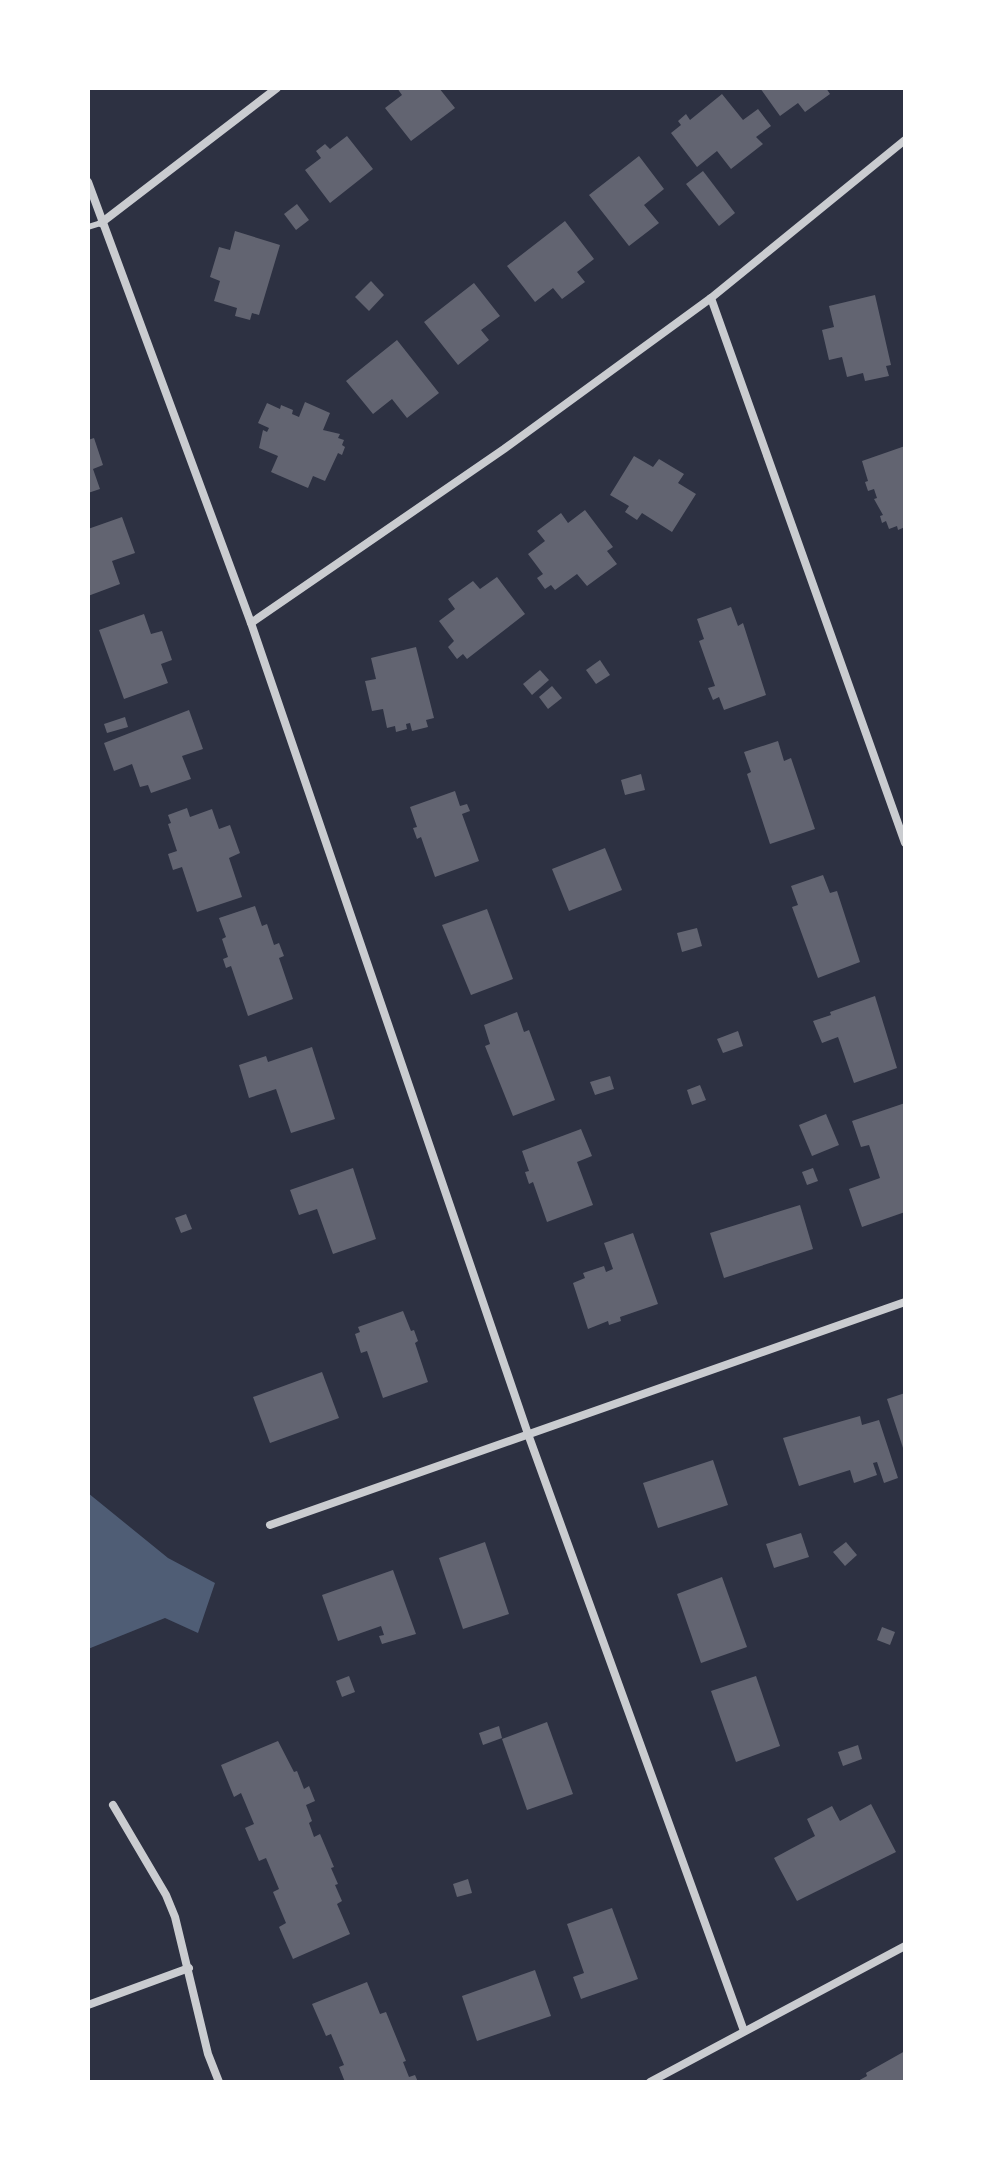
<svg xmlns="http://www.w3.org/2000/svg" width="993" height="2170" viewBox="0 0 993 2170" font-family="'Noto Sans',sans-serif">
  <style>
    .water { fill: #4f5d75 }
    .building { fill: #626471 }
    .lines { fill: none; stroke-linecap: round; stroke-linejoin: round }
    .service { stroke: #caccd0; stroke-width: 6 }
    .minor { stroke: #caccd0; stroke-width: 8 }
  </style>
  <rect width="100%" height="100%" fill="#2d3142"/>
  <polygon class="water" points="88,1493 168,1558 215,1583 198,1633 165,1618 88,1649"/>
  <g class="building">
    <polygon points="397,88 439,88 455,108 411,141 385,108 402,95"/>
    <polygon points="760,88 826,88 830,94 805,112 798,103 780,116"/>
    <polygon points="722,94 743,120 758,109 771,126 756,137 763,144 731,169 717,151 697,167 671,133 681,125 678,121 686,114 690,120"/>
    <polygon points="347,136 373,169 330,203 305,170 321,158 316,151 325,144 330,149"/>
    <polygon points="639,156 664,189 644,205 659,223 629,246 589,195"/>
    <polygon points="703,171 735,213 719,226 686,184"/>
    <polygon points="297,204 309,220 296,230 284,214"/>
    <polygon points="565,221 594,259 577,272 585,282 562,299 553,288 535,302 507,266"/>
    <polygon points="235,231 280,245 259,315 252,313 250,320 235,316 237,308 214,301 220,281 210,277 219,247 230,250"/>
    <polygon points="371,281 384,295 369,311 355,297"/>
    <polygon points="474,283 500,316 481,330 489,340 458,365 424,322"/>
    <polygon points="875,295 891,365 886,366 889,376 865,381 863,373 847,377 842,357 829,360 822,330 834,327 829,306"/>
    <polygon points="397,340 439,393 407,418 392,399 373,414 346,381"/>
    <polygon points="305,402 330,413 323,430 340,434 338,438 344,440 342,445 345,447 342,455 338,453 325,481 313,476 308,488 271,472 278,456 259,448 263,430 267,432 269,428 258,423 267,403 280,409 281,405 293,410 292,414 299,417"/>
    <polygon points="94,438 103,465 93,469 100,489 88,493 88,440"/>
    <polygon points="905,446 905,527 898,530 897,526 889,529 886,521 882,523 880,516 883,515 874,499 877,498 874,489 868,491 865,482 868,481 862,461"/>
    <polygon points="634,456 653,467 659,459 684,474 678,483 696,494 672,532 642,513 637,520 625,512 629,506 610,495"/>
    <polygon points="585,510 613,547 607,551 617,564 587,586 577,574 555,590 551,585 545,589 537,578 543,574 528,554 545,541 537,531 561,513 568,523"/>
    <polygon points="122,517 135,553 112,561 120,584 88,596 88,529"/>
    <polygon points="497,577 525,614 467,659 463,654 457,659 448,647 454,641 439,621 455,609 448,599 473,581 480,589"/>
    <polygon points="731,607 738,626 743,623 766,695 724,710 719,697 713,700 708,688 715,686 699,641 704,639 697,619"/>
    <polygon points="144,614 151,634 162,631 172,660 161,664 168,683 124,699 99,630"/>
    <polygon points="416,647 434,718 426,720 428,727 412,731 410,723 406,724 407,729 396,732 395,726 387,728 383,709 372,711 365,681 376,679 371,658"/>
    <polygon points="600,660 610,675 596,684 586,670"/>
    <polygon points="540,670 549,680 532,695 523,684"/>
    <polygon points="552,686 562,698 548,709 539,697"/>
    <polygon points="189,710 203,749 182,756 191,779 151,793 148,785 140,787 132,764 114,771 104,743"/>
    <polygon points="125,717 128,727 107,733 104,724"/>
    <polygon points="778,741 784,761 791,758 815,829 770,844 747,774 751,772 744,752"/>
    <polygon points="641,774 645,790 625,795 621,780"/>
    <polygon points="455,791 460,806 467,804 470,811 462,814 479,861 435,877 421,837 417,839 413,828 417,827 410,807"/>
    <polygon points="187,808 190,817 212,809 219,829 230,825 240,853 229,858 242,897 197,912 182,867 173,870 168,854 177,851 168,824 171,823 168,815"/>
    <polygon points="605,848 622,890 569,911 552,869"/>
    <polygon points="823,875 830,893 837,891 860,962 818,978 792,907 798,905 791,886"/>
    <polygon points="255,906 262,926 267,924 274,945 279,943 284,956 279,958 293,999 248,1016 231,966 226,968 223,959 228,957 222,939 226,937 219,918"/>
    <polygon points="487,909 513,979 471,995 442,925"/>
    <polygon points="697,928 702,946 682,952 677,933"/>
    <polygon points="875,996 897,1068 854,1083 838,1037 822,1043 813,1021 831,1015 830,1012"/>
    <polygon points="517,1012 524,1032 529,1030 555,1100 513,1116 485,1046 490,1044 484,1025"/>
    <polygon points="738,1031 743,1046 723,1053 717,1039"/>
    <polygon points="312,1047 335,1119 291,1133 276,1089 249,1098 239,1065 266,1056 268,1062"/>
    <polygon points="610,1076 614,1089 595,1095 590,1082"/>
    <polygon points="700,1085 706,1100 692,1105 687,1090"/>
    <polygon points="905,1103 905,1212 862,1227 849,1189 880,1178 869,1145 861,1147 852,1121"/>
    <polygon points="826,1114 839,1145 812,1156 799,1125"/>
    <polygon points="581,1129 592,1156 577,1162 593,1205 547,1222 533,1182 529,1184 525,1172 529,1171 522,1151"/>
    <polygon points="353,1168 376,1239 333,1254 317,1209 299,1215 290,1190"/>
    <polygon points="813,1168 818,1181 807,1185 802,1172"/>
    <polygon points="800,1205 813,1249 724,1278 710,1233"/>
    <polygon points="186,1214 192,1229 181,1233 175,1218"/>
    <polygon points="633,1233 658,1304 620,1317 621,1321 609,1325 608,1321 588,1329 573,1283 585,1278 583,1273 604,1266 606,1272 613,1269 604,1243"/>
    <polygon points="403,1311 411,1331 414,1330 418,1341 415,1343 428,1382 383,1398 367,1351 361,1353 355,1334 360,1332 358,1327"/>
    <polygon points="322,1372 339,1418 270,1443 253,1397"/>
    <polygon points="905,1393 905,1451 904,1451 887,1399"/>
    <polygon points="860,1416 862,1425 879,1420 898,1478 884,1483 877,1462 873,1463 877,1475 854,1483 850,1470 799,1486 783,1438"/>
    <polygon points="713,1460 728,1505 658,1528 643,1483"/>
    <polygon points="801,1533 809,1557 774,1568 766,1544"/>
    <polygon points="485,1542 509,1614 463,1629 439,1558"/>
    <polygon points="846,1542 857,1555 845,1566 833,1552"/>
    <polygon points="393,1570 416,1634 382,1644 379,1636 384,1635 381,1626 338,1641 322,1595"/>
    <polygon points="722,1577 747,1647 701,1663 677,1594"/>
    <polygon points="882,1627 895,1632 890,1645 877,1640"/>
    <polygon points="349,1676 355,1692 342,1697 336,1681"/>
    <polygon points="756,1676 780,1746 736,1762 711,1691"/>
    <polygon points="547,1722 573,1794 527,1810 502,1739"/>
    <polygon points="499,1726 502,1738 483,1745 479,1733"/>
    <polygon points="278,1741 294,1772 297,1771 304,1789 309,1786 315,1801 306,1805 312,1821 309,1823 314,1837 320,1834 334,1867 331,1868 338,1884 335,1885 342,1901 337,1904 350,1934 293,1959 279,1927 286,1923 273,1892 279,1889 266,1858 259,1861 245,1828 254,1824 241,1793 234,1797 221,1765"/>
    <polygon points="858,1745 862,1759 843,1766 838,1752"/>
    <polygon points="871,1804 896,1852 797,1901 774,1858 815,1836 807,1819 832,1806 840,1821"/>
    <polygon points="468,1879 472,1893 457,1897 453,1884"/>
    <polygon points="612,1908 638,1979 581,1999 573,1977 584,1973 567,1924"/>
    <polygon points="535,1970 551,2016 477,2041 462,1996"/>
    <polygon points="367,1982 380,2014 386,2012 406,2061 403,2062 409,2077 415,2075 418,2082 345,2082 339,2067 344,2065 331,2034 326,2036 312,2004"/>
    <polygon points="905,2051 905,2082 856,2082 867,2076 866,2073"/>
  </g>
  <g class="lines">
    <polyline class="service" points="88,227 101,223"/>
    <g class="minor">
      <polyline points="88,182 251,623 528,1434 744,2031"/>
      <polyline points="101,223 277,88"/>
      <polyline points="711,298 905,843"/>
      <polyline points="251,623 504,449 711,298 905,140"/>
      <polyline points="270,1525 905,1302"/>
      <polyline points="113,1805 166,1895 175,1917 208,2054 219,2082"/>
      <polyline points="88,2005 189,1968"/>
      <polyline points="650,2082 905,1946"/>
    </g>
  </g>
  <rect width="993" height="2170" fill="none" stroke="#ffffff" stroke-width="180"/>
</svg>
